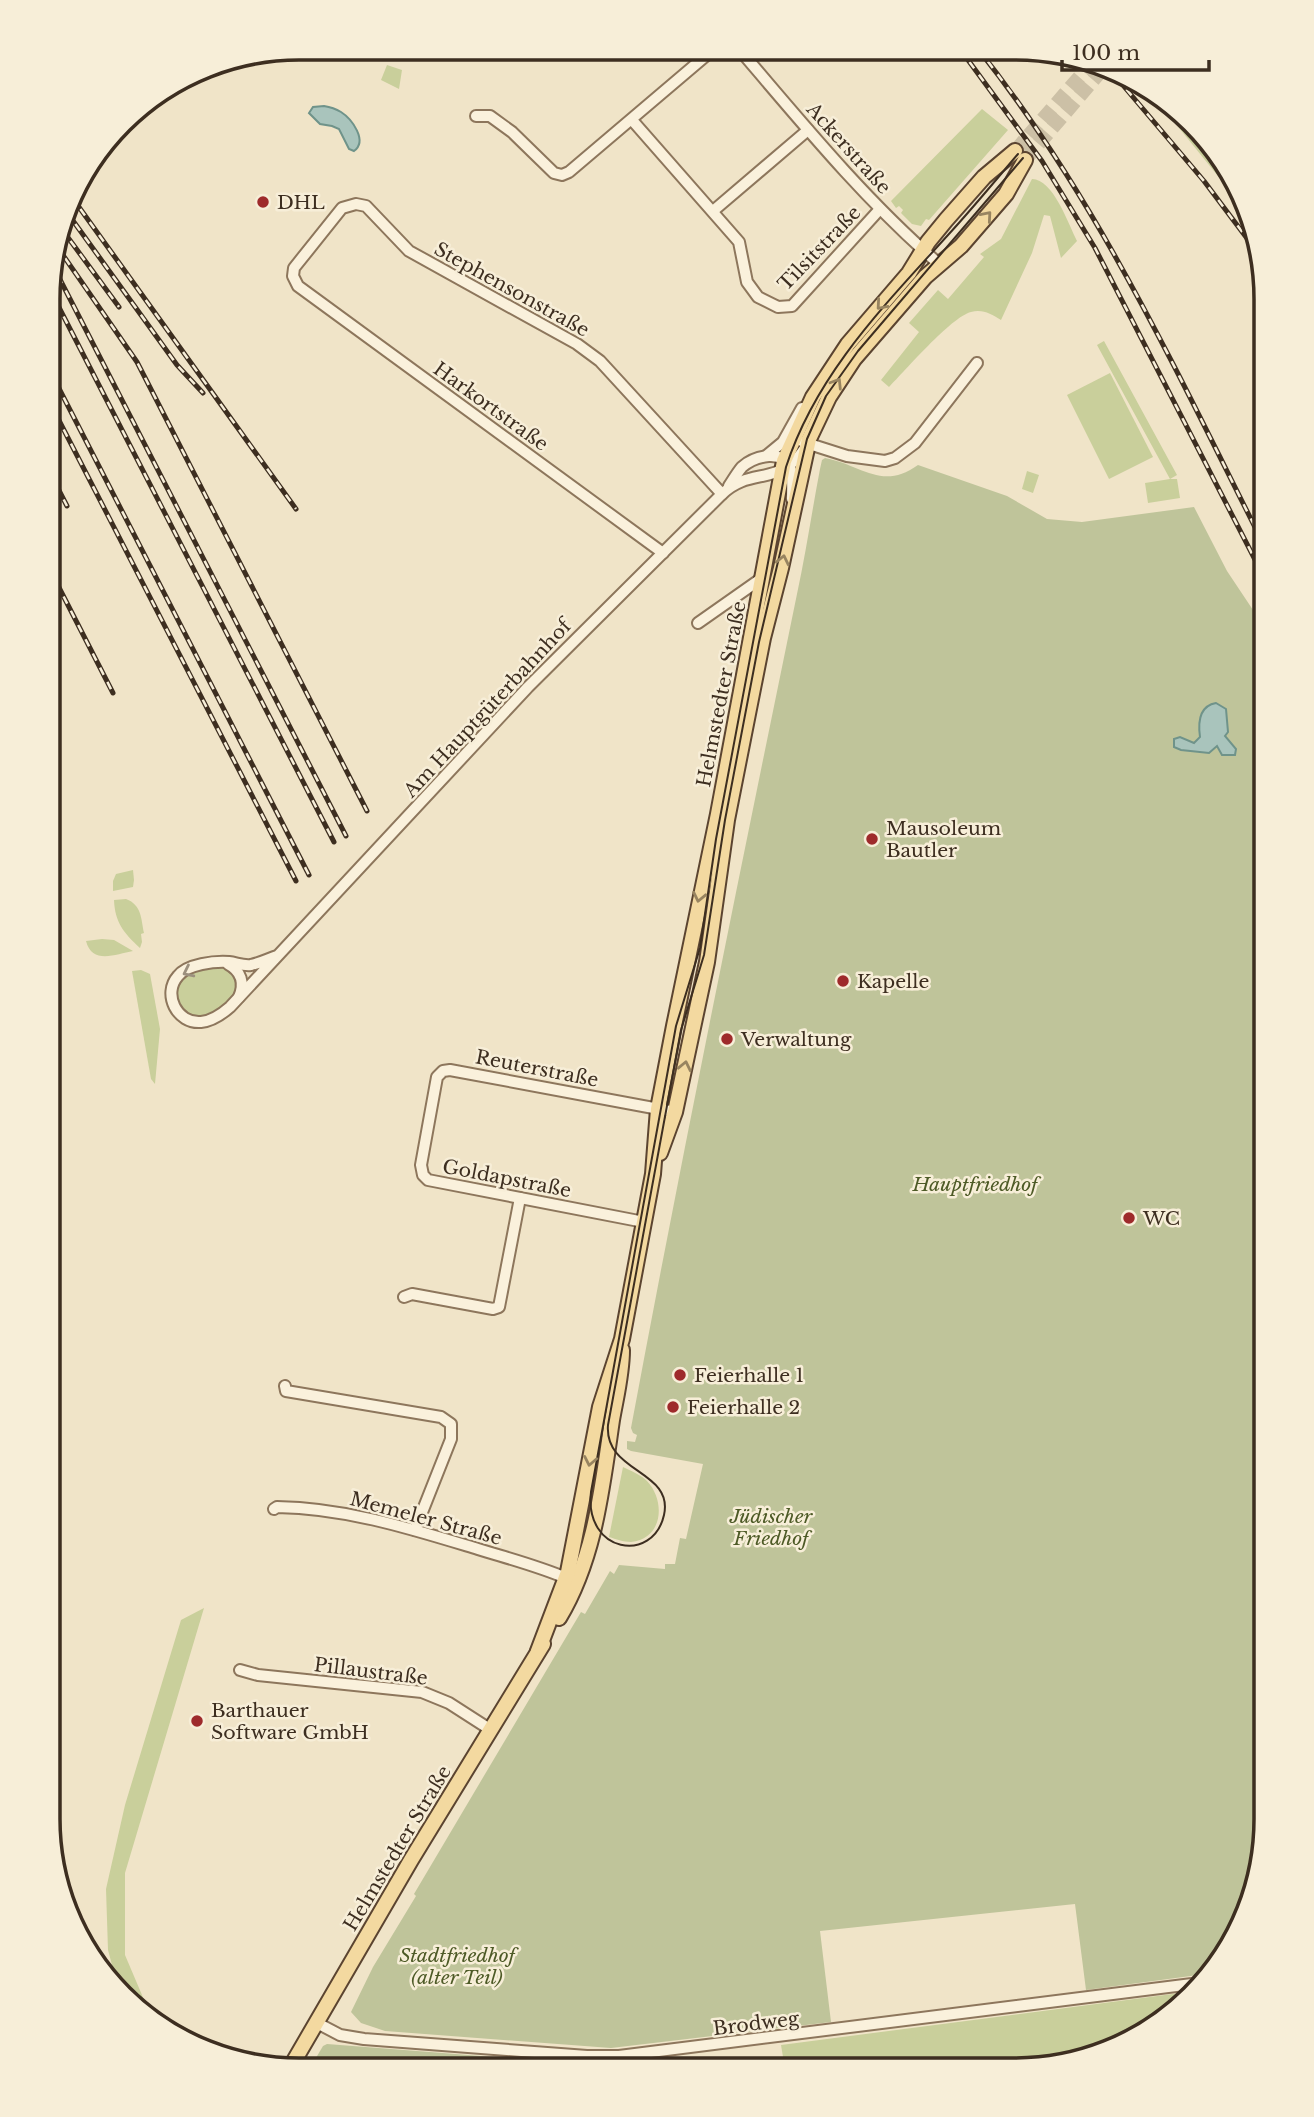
<svg xmlns="http://www.w3.org/2000/svg" width="1314" height="2117" viewBox="0 0 1314 2117" font-family="'Libre Baskerville',serif">
  <style>
    .green { fill: #c9cf9b }
    .cemetery { fill: #bfc49a }
    .water { fill: #a9c4bc; stroke: #6f938a; stroke-width: 2 }
    .lines { fill: none; stroke-linecap: round; stroke-linejoin: round }
    .major-tunnel { stroke: #ccc0a6; stroke-width: 14; stroke-dasharray: 14 7; stroke-linecap: butt }
    .minor-casing { stroke: #8d765c; stroke-width: 14 }
    .major-casing { stroke: #5b4430; stroke-width: 18 }
    .minor { stroke: #faf1dc; stroke-width: 10 }
    .major { stroke: #f3d9a0; stroke-width: 14 }
    .tram { stroke: #3d2e20; stroke-width: 2 }
    .rail-casing { stroke: #3d2e20; stroke-width: 5 }
    .rail { stroke: #f7eed8; stroke-width: 2.5; stroke-dasharray: 8; stroke-linecap: butt }
    .oneway { stroke: #988460 }
    .oneway2 { stroke: #9c907e }
    .poi-dot { fill: #9e2a2b; stroke: #f7eed8; stroke-width: 2.5 }
    .labels { text-anchor: middle; stroke-width: 5; stroke-linejoin: round; paint-order: stroke }
    .street-label { font-size: 19px; fill: #3d2e20; stroke: #f7eed8 }
    .poi-label { font-size: 19px; fill: #3d2e20; stroke: #f7eed8; text-anchor: start }
    .park-label { font-size: 19px; font-style: italic; fill: #4d5a26; stroke: #f7eed8 }
    .rim { fill: none; stroke: #3d2e20; stroke-width: 3.5 }
  </style>
  <rect width="100%" height="100%" fill="#f0e4c8"/>
  <g class="green">
    <polygon points="387,65 402,70 399,89 381,80"/>
    <polygon points="1150,92 1169,99 1248,203 1243,207"/>
    <polygon points="982,109 1008,130 929,220 926,219 921,226 912,224 901,213 903,210 899,206 896,208 891,201"/>
    <path d="M1032,179c21,0 36,44 45,62l-16,17 -11,-42 -6,-1 -12,38 -31,67c-10,-6 -18,-11 -30,-8 -20,5 -66,59 -82,75l-8,-7 38,-48 -10,-9 29,-33 10,9 36,-42 -4,-3 21,-15z"/>
    <polygon points="1104,341 1177,475 1170,479 1177,479 1180,498 1148,503 1145,483 1170,479 1097,345"/>
    <polygon points="1110,373 1153,457 1109,479 1067,395"/>
    <polygon points="1027,471 1039,475 1033,493 1022,489"/>
    <polygon points="133,870 134,880 133,887 113,891 113,881 116,874"/>
    <path d="M126,899c16,6 15,20 18,34l-3,1 1,8 -2,6c-16,-15 -25,-25 -26,-48z"/>
    <path d="M102,939l12,1 19,11c-17,3 -41,14 -47,-10z"/>
    <path d="M224,968l10,7 3,10c-2,9 -8,16 -15,22 -38,29 -63,-21 -31,-34 10,-4 22,-4 33,-5z"/>
    <polygon points="141,970 150,974 160,1029 155,1084 151,1079 132,971"/>
    <path d="M623,1467c8,4 18,8 24,14 19,20 16,58 -16,61 -8,0 -15,-3 -22,-5z"/>
    <polygon points="204,1608 125,1873 125,1955 153,2021 145,2018 116,1980 108,1950 106,1889 125,1805 181,1620"/>
    <polygon points="1266,1746 1266,1835 1248,1914 1239,1929"/>
    <polygon points="1188,1992 1111,2051 1016,2070 785,2069 781,2045"/>
  </g>
  <g class="cemetery">
    <path d="M825,458c37,7 57,33 93,7l89,31 40,23 35,3 112,-15 33,64 40,60 -1,1115 -27,183 -26,44 -127,17 -11,-86 -255,27 11,91 -220,26 -226,-17 -24,-8 -10,-11 22,-45 43,-71 -2,-2 167,-282 4,2 25,-43 4,3 5,-9 46,4v-5h10l5,-26 6,1 17,-75 -72,-13 -4,-2v-8l8,1 2,-7 -4,-2 -2,-5c52,-279 109,-556 166,-834 9,-42 15,-83 23,-125l2,-9z"/>
    <polygon points="327,2044 647,2069 310,2068 323,2046"/>
  </g>
  <g class="water">
    <path d="M324,106c6,1 12,3 17,6 11,7 27,29 13,39l-5,-2 -10,-20 -7,-3 -12,-2 -11,-11 4,-6z"/>
    <path d="M1216,703l10,6 2,23 -3,4 11,13 -1,6h-13l-5,-9 -8,7 -28,-3 -7,-3v-8l6,-2 14,6 6,-6c-2,-14 -1,-31 16,-34z"/>
  </g>
  <g class="lines">
    <g class="major-tunnel">
      <polyline points="1015,151 1089,66"/>
      <polyline points="1025,160 1101,71"/>
    </g>
    <g class="minor-casing">
      <g id="minor">
        <path d="M739,49c63,74 126,151 200,215"/>
        <polyline points="476,116 490,116 512,132 554,173 562,175 569,172 715,48"/>
        <polyline points="632,120 739,242 747,282 758,297 778,307 792,306 880,209"/>
        <polyline points="713,211 808,130"/>
        <polyline points="803,442 847,456 885,461 895,458 915,443 977,363"/>
        <polyline points="766,456 783,442 802,408"/>
        <path d="M729,486c4,-6 8,-13 13,-19 13,-11 42,-19 49,3 2,9 1,20 1,29"/>
        <polyline points="663,553 298,286 293,276 294,268 342,208 356,204 366,206 409,251 577,344 600,361 722,494"/>
        <polyline points="698,623 762,578"/>
        <path d="M277,956c-9,3 -17,7 -26,9 -8,1 -14,-2 -22,-3 -14,-1 -42,2 -51,14 -16,18 -1,48 23,46 11,-1 21,-8 29,-15l298,-320 194,-193c29,-28 57,-6 83,-46"/>
        <path d="M228,964c13,7 17,19 11,33"/>
        <polyline points="644,1222 428,1180 423,1175 421,1165 437,1077 443,1071 450,1070 675,1112"/>
        <polyline points="404,1297 412,1294 493,1309 499,1307 520,1198"/>
        <polyline points="285,1386 286,1391 429,1415 441,1417 451,1424 451,1439 415,1530"/>
        <path d="M274,1509l3,-2c70,1 135,22 201,42 29,9 60,17 88,29"/>
        <polyline points="240,1670 258,1675 422,1692 449,1703 491,1730"/>
        <polyline points="317,2023 340,2035 364,2039 587,2056 619,2056 1200,1983"/>
      </g>
    </g>
    <g class="major-casing">
      <g id="major">
        <polyline points="660,1153 675,1112 707,962 727,820 763,638 781,568 809,439 829,397 854,359 925,277 961,246 1006,194 1025,160"/>
        <path d="M559,1618c36,-60 43,-130 53,-198 4,-23 10,-46 10,-70"/>
        <polyline points="538,1651 568,1572 600,1407 622,1339 653,1174 658,1109 674,1026 718,814 784,461 813,397 848,344 909,273 928,242 946,220 984,177 1015,151"/>
        <polyline points="290,2068 411,1860 543,1644"/>
      </g>
    </g>
    <use href="#minor" class="minor"/>
    <use href="#major" class="major"/>
    <path class="tram" d="M1018,154c-23,27 -46,55 -70,81 -64,71 -132,139 -162,232l-70,372 -16,109 -24,78 -85,466c-7,61 62,72 73,23 10,-45 -60,-42 -56,-90l73,-395 23,-75 21,-135 34,-178 48,-203 19,-43 32,-45 165,-193"/>
    <g class="rail-casing">
      <g id="rail">
        <polyline points="960,49 1042,161 1095,248 1267,583"/>
        <path d="M978,49c121,152 202,330 289,502"/>
        <polyline points="1116,77 1204,181 1258,253"/>
        <polyline points="71,196 296,509"/>
        <polyline points="66,211 177,365 203,393"/>
        <polyline points="61,228 119,307"/>
        <polyline points="56,245 137,362 367,811"/>
        <polyline points="51,262 346,836"/>
        <polyline points="49,288 334,842"/>
        <polyline points="49,369 309,875"/>
        <polyline points="49,401 296,881"/>
        <polyline points="49,471 67,506"/>
        <polyline points="49,501 55,512"/>
        <polyline points="49,568 113,693"/>
        <polyline points="47,1788 69,1918"/>
      </g>
    </g>
    <use href="#rail" class="rail"/>
  </g>
  <defs><path id="oneway-chevron" d="M-2-3.5L2.5 0L-2 3.5" fill="none" stroke-width="1.6" stroke-linecap="round" stroke-linejoin="round" transform="scale(1.75)"/></defs>
  <g class="oneway">
    <use href="#oneway-chevron" transform="translate(987 216) rotate(-49)"/>
    <use href="#oneway-chevron" transform="translate(881 305) rotate(131)"/>
    <use href="#oneway-chevron" transform="translate(837 383) rotate(-58)"/>
    <use href="#oneway-chevron" transform="translate(783 560) rotate(-78)"/>
    <use href="#oneway-chevron" transform="translate(699 897) rotate(102)"/>
    <use href="#oneway-chevron" transform="translate(685 1066) rotate(-78)"/>
    <use href="#oneway-chevron" transform="translate(590 1461) rotate(101)"/>
  </g>
  <use class="oneway2" href="#oneway-chevron" transform="translate(188 972) rotate(154)"/>
  <g class="poi-dot">
    <circle cx="263" cy="202" r="7"/>
    <circle cx="872" cy="839" r="7"/>
    <circle cx="843" cy="981" r="7"/>
    <circle cx="727" cy="1039" r="7"/>
    <circle cx="1129" cy="1218" r="7"/>
    <circle cx="680" cy="1375" r="7"/>
    <circle cx="673" cy="1407" r="7"/>
    <circle cx="197" cy="1721" r="7"/>
  </g>
  <g class="labels">
    <g class="street-label">
      <text transform="translate(849 148) rotate(48)" y="7">Ackerstraße</text>
      <text transform="translate(819 248) rotate(-46)" y="7">Tilsitstraße</text>
      <text transform="translate(512 289) rotate(29)" y="7">Stephensonstraße</text>
      <text transform="translate(491 406) rotate(36)" y="7">Harkortstraße</text>
      <text transform="translate(721 694) rotate(-79)" y="7">Helmstedter Straße</text>
      <text transform="translate(487 708) rotate(-47)" y="7">Am Hauptgüterbahnhof</text>
      <text transform="translate(537 1068) rotate(11)" y="7">Reuterstraße</text>
      <text transform="translate(507 1178) rotate(11)" y="7">Goldapstraße</text>
      <text transform="translate(426 1518) rotate(15)" y="7">Memeler Straße</text>
      <text transform="translate(371 1671) rotate(7)" y="7">Pillaustraße</text>
      <text transform="translate(397 1848) rotate(-59)" y="7">Helmstedter Straße</text>
      <text transform="translate(756 2023) rotate(-7)" y="7">Brodweg</text>
    </g>
    <g class="poi-label">
      <text x="277" y="209">DHL</text>
      <text x="886" y="835">Mausoleum<tspan x="886" dy="22">Bautler</tspan></text>
      <text x="857" y="988">Kapelle</text>
      <text x="741" y="1046">Verwaltung</text>
      <text x="1143" y="1225">WC</text>
      <text x="694" y="1382">Feierhalle 1</text>
      <text x="687" y="1414">Feierhalle 2</text>
      <text x="211" y="1717">Barthauer<tspan x="211" dy="22">Software GmbH</tspan></text>
    </g>
    <g class="park-label">
      <text x="975" y="1191">Hauptfriedhof</text>
      <text x="771" y="1523">Jüdischer<tspan x="771" dy="22">Friedhof</tspan></text>
      <text x="457" y="1962">Stadtfriedhof<tspan x="457" dy="22">(alter Teil)</tspan></text>
    </g>
  </g>
  <path d="M0 0H1314V2117H0ZM299 60H1015A239 239 0 0 1 1254 299V1819A239 239 0 0 1 1015 2058H299A239 239 0 0 1 60 1819V299A239 239 0 0 1 299 60Z" fill="#f7eed8" fill-rule="evenodd"/>
  <path class="rim" d="M299 60H1015A239 239 0 0 1 1254 299V1819A239 239 0 0 1 1015 2058H299A239 239 0 0 1 60 1819V299A239 239 0 0 1 299 60Z"/>
  <path d="M1062 60v10h147v-10" fill="none" stroke="#3d2e20" stroke-width="3.5"/>
  <text x="1072" y="60" font-size="21" fill="#3d2e20" stroke="#f7eed8" stroke-width="5" paint-order="stroke">100 m</text>
</svg>
